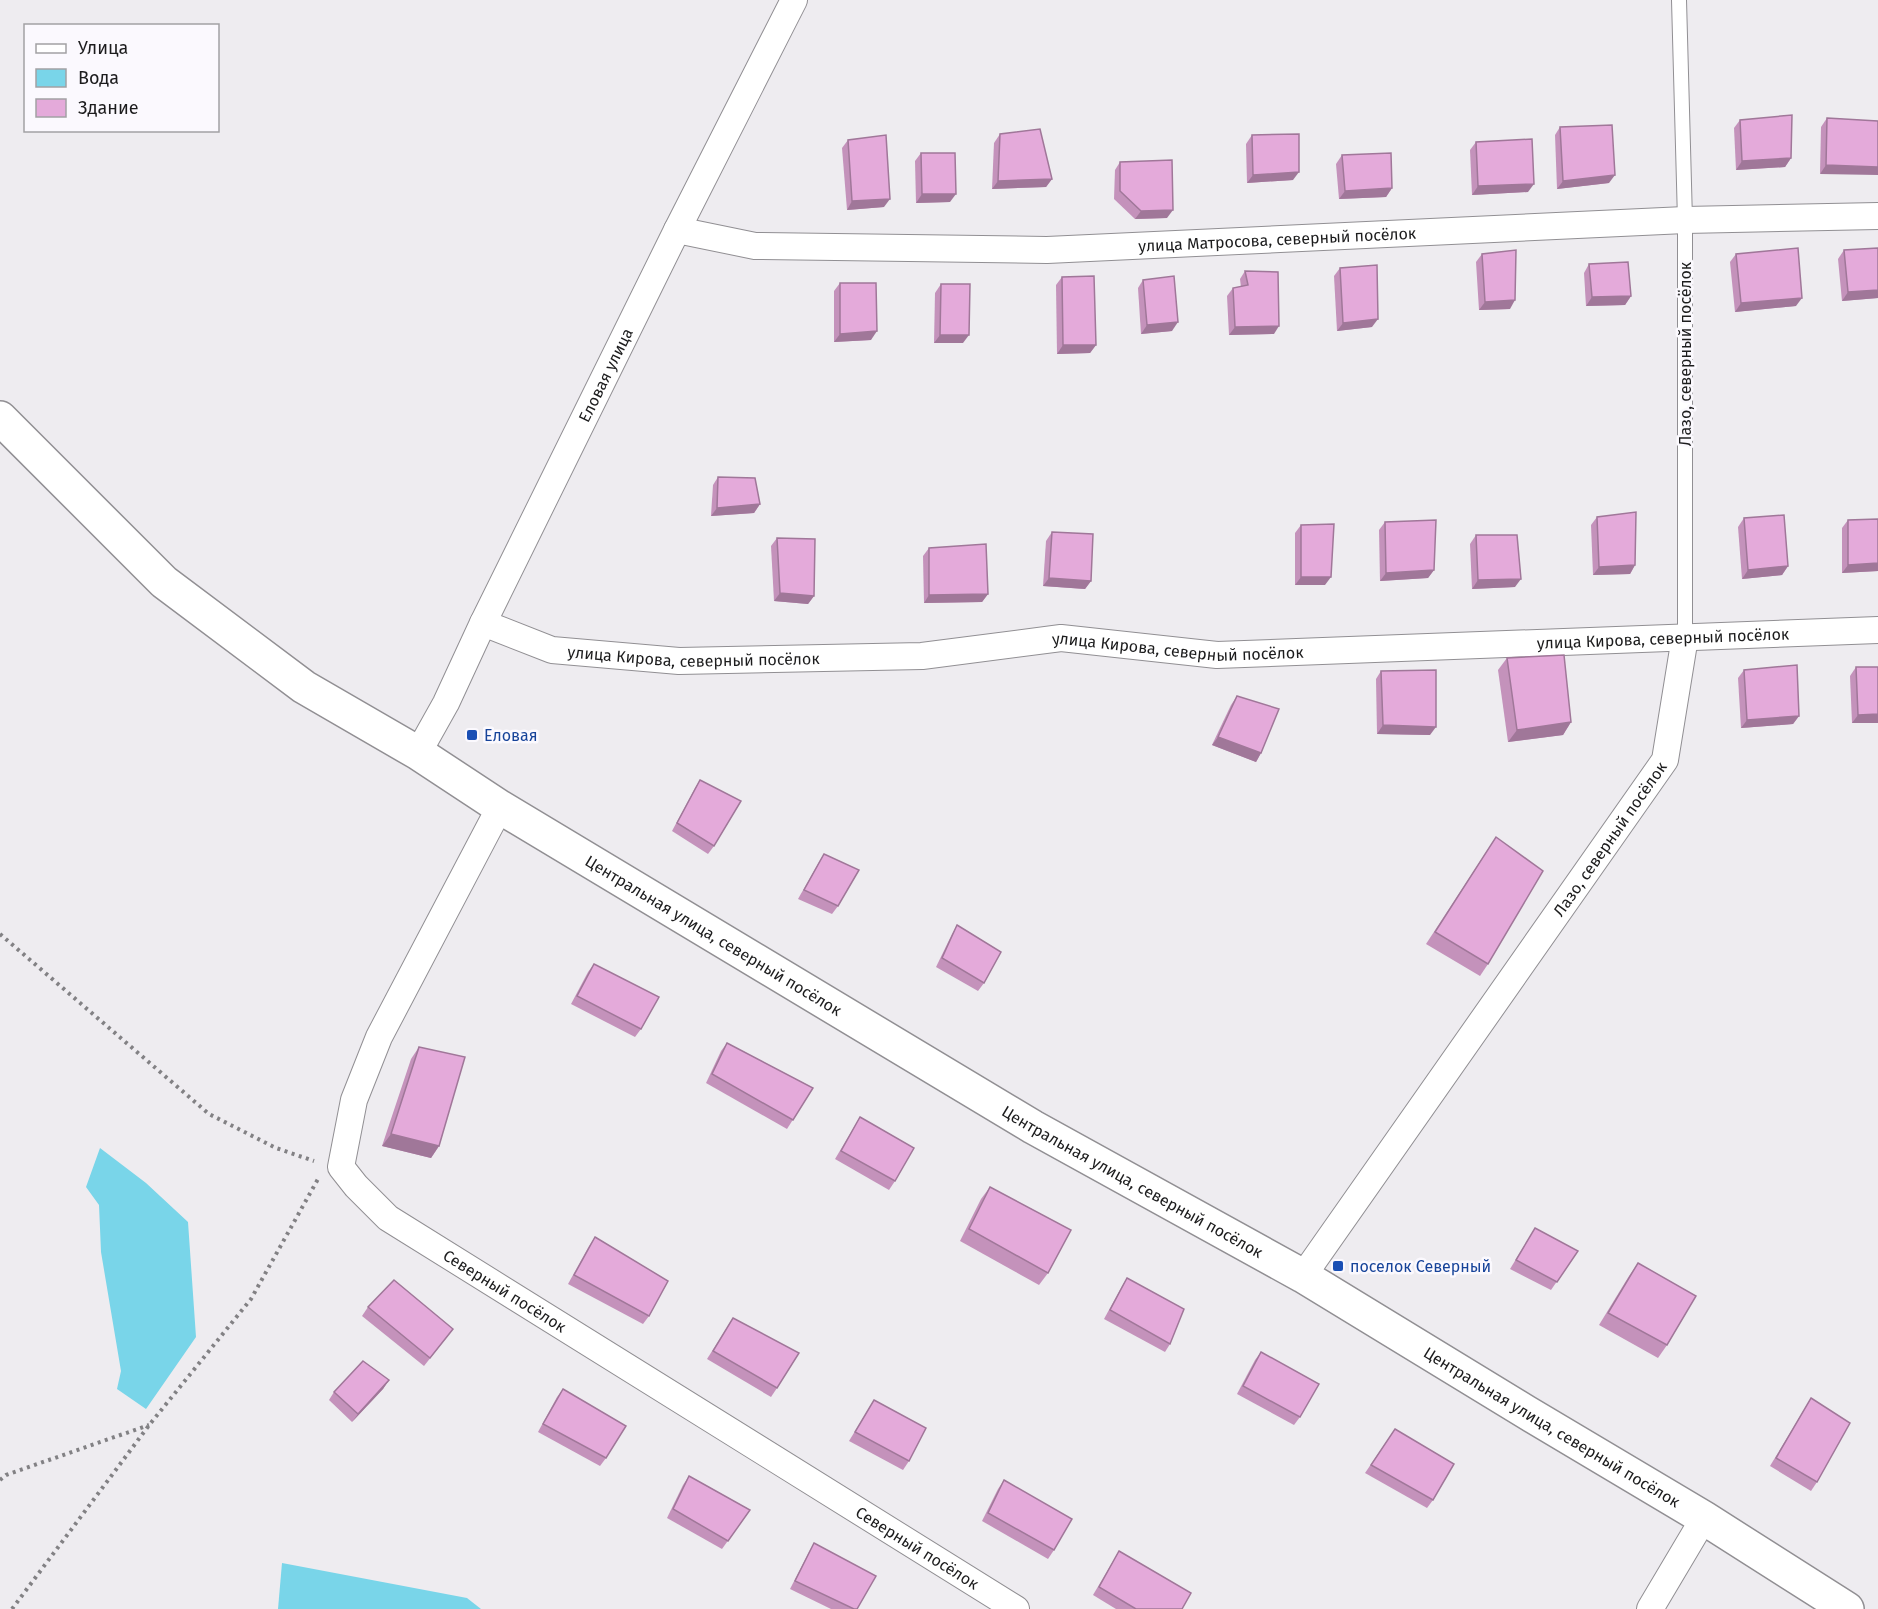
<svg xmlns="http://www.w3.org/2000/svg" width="1878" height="1609" viewBox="0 0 1878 1609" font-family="'Fira Sans',sans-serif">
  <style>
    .water { fill: #79d5e9 }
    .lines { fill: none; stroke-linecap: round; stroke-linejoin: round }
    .service-casing { stroke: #918f93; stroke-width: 16 }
    .minor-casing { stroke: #918f93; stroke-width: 28 }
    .tertiary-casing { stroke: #918f93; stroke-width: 36 }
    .path { stroke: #828184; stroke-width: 4; stroke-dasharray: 3 4.5; stroke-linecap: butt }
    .service { stroke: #fff; stroke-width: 14 }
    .minor { stroke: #fff; stroke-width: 26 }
    .tertiary { stroke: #fff; stroke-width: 33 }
    .wall { fill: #c492bb }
    .shaded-wall { fill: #a07799 }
    .building { fill: #e4aada; stroke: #a07799; stroke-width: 1.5 }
    .transit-dot { fill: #1a4fb4; stroke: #fbf9fe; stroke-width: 2 }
    .labels { text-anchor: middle; stroke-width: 5; stroke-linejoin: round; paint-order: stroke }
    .street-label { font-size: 16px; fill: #1c1c1d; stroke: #fbf9fe }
    .transit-label { font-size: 16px; fill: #164399; stroke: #fbf9fe; text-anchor: start }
  </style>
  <rect width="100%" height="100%" fill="#eeecf0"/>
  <g class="water">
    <polygon points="100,1148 146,1183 188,1222 196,1337 146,1409 117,1389 121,1371 101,1252 99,1205 86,1187"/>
    <polygon points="282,1563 467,1598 481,1609 278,1609"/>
  </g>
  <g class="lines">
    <g class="service-casing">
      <polyline id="service" points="1679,0 1685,220 1685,637"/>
    </g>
    <g class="minor-casing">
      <g id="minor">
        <path id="s1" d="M677,230l78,16 292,4 638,-30 193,-4"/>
        <path id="s2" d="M483,623l69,27 127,11 243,-5 139,-18 156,17 661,-25"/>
        <path id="s3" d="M418,753l28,-50 37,-80 194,-393 117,-230"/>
        <path id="s4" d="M500,807l-121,230 -25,63 -13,67 15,19 32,32 628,391"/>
        <path id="s5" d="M1303,1276l362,-516 20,-123"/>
        <polyline points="1650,1609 1704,1518"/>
      </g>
    </g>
    <g class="tertiary-casing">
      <g id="tertiary">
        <path id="s6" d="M0,418l164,164 140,105 114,66 82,54 533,320 270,149 223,136 178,106 143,91"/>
      </g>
    </g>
    <g class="path">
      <polyline points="0,934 209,1114 276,1148 314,1161"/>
      <polyline points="0,1480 6,1475 149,1425"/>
      <polyline points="12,1609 150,1424 251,1299 318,1179"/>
    </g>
    <use href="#service" class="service"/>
    <use href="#minor" class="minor"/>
    <use href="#tertiary" class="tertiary"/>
  </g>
  <g class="wall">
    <polygon points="1827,118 1878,121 1820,174 1821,127"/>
    <polygon points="1740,120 1791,158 1785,167 1736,170 1734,128"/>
    <polygon points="1560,127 1609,183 1557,189 1555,135"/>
    <polygon points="1000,134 1052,179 1046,187 992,189 994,143"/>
    <polygon points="1252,135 1293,180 1247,183 1246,144"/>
    <polygon points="848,140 884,207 847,210 842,148"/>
    <polygon points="1476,142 1528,192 1472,195 1470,150"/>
    <polygon points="921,153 950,202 916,203 915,161"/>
    <polygon points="1342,155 1392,188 1386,197 1339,199 1336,164"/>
    <polygon points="1120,162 1167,218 1135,219 1114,199 1115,170"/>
    <polygon points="1878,248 1878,298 1842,301 1838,259 1844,250"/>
    <polygon points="1482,254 1510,309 1479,310 1476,262"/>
    <polygon points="1736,254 1796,306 1735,312 1730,262"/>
    <polygon points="1589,264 1631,296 1625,305 1586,306 1584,273"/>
    <polygon points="1340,268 1372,327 1337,331 1334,276"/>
    <polygon points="1245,271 1274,334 1229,335 1227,296 1233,288 1241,287 1240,279"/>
    <polygon points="1062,277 1096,345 1090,353 1057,354 1056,285"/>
    <polygon points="1143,280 1172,331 1141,334 1138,288"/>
    <polygon points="840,283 871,340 834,342 834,291"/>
    <polygon points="941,284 963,343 934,343 935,293"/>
    <polygon points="718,477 760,504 754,513 711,516 713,485"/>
    <polygon points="1597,517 1635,565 1630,574 1593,575 1591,525"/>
    <polygon points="1744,518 1788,566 1782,575 1742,579 1738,527"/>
    <polygon points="1878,519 1878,571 1842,573 1842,528 1848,520"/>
    <polygon points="1385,522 1434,570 1428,578 1380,581 1379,530"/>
    <polygon points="1301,525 1325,585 1295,585 1295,533"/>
    <polygon points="1052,532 1091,581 1085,589 1043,586 1046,541"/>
    <polygon points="1476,535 1515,587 1472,589 1470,544"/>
    <polygon points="777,538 814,596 808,604 774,601 771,546"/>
    <polygon points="929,548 988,594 982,602 924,603 923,556"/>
    <polygon points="1507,658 1571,722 1563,735 1508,742 1498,670"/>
    <polygon points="1856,667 1878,723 1852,723 1850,676"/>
    <polygon points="1744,670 1799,716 1793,724 1741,728 1738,678"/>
    <polygon points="1381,671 1430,735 1377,734 1376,679"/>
    <polygon points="1237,696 1261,753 1256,762 1212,745 1231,705"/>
    <polygon points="700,780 714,846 708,854 672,831 695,788"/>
    <polygon points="1496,837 1488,964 1480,976 1426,944"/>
    <polygon points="824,854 838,906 832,914 798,899 819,862"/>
    <polygon points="957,925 984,983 978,991 936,967 952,934"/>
    <polygon points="594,964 641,1029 635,1037 571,1004 588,972"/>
    <polygon points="727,1043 813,1088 787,1129 706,1083 721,1051"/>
    <polygon points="419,1047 439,1146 431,1158 382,1146 411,1059"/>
    <polygon points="860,1117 895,1181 889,1190 835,1159"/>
    <polygon points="990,1187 1048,1273 1039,1285 960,1241 981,1199"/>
    <polygon points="1535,1228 1578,1251 1551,1290 1510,1269"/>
    <polygon points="595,1237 649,1316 643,1324 568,1284 589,1246"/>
    <polygon points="1638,1263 1667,1345 1658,1358 1599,1325 1629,1276"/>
    <polygon points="1127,1278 1170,1344 1165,1352 1104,1319 1122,1286"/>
    <polygon points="368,1307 447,1337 424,1366 362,1316"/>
    <polygon points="733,1318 777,1388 771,1397 707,1359"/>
    <polygon points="1261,1352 1300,1417 1294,1425 1237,1394 1255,1360"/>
    <polygon points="389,1380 383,1389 352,1422 329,1400 334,1392"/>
    <polygon points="563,1389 606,1458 600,1466 538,1432 557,1397"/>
    <polygon points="1811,1398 1817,1482 1811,1491 1770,1466"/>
    <polygon points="874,1400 909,1461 903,1470 849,1441"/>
    <polygon points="1395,1429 1433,1500 1427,1508 1365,1473"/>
    <polygon points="689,1476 750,1510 722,1549 667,1518 683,1485"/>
    <polygon points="1004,1480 1054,1550 1048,1559 982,1521 998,1489"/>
    <polygon points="814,1543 857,1609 831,1609 790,1589 809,1552"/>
    <polygon points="1119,1551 1182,1609 1116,1609 1093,1595"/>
  </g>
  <g class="shaded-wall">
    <polygon points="1791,158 1785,167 1736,170 1742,161"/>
    <polygon points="1826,165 1878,167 1878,175 1820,174"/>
    <polygon points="1299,172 1293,180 1247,183 1253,175"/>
    <polygon points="1615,175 1609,183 1557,189 1563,181"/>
    <polygon points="1052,179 1046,187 992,189 998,181"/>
    <polygon points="1534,184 1528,192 1472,195 1478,186"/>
    <polygon points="1392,188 1386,197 1339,199 1345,191"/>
    <polygon points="922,194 956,194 950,202 916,203"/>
    <polygon points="890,199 884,207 847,210 852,201"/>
    <polygon points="1173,210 1167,218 1135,219 1141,211"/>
    <polygon points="1878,290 1878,298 1842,301 1848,292"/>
    <polygon points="1631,296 1625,305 1586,306 1592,297"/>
    <polygon points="1802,298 1796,306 1735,312 1741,303"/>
    <polygon points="1515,300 1510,309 1479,310 1485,302"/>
    <polygon points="1378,319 1372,327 1337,331 1343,323"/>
    <polygon points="1178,322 1172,331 1141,334 1147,325"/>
    <polygon points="1279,326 1274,334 1229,335 1235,327"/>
    <polygon points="877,331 871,340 834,342 840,334"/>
    <polygon points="940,335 969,335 963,343 934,343"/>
    <polygon points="1063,345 1096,345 1090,353 1057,354"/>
    <polygon points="760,504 754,513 711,516 717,508"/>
    <polygon points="1878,563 1878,571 1842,573 1848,565"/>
    <polygon points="1635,565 1630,574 1593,575 1599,567"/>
    <polygon points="1788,566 1782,575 1742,579 1748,570"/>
    <polygon points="1434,570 1428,578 1380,581 1386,573"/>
    <polygon points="1301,577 1331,577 1325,585 1295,585"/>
    <polygon points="1049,578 1091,581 1085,589 1043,586"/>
    <polygon points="1521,579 1515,587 1472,589 1478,580"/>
    <polygon points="780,593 814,596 808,604 774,601"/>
    <polygon points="988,594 982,602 924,603 929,595"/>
    <polygon points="1878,714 1878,723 1852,723 1858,715"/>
    <polygon points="1799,716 1793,724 1741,728 1747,720"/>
    <polygon points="1571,722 1563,735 1508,742 1517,730"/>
    <polygon points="1383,725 1436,727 1430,735 1377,734"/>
    <polygon points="1218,737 1261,753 1256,762 1212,745"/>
    <polygon points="391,1134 439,1146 431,1158 382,1146"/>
    <polygon points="389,1380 383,1389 352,1422 358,1414"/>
  </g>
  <g class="building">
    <polygon points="1792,115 1791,158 1742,161 1740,120"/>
    <polygon points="1827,118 1878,121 1878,167 1826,165"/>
    <polygon points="1612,125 1615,175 1563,181 1560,127"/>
    <polygon points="1040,129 1052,179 998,181 1000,134"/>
    <polygon points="1299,134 1299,172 1253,175 1252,135"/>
    <polygon points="886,135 890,199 852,201 848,140"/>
    <polygon points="1532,139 1534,184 1478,186 1476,142"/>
    <polygon points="921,153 955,153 956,194 922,194"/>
    <polygon points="1391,153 1392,188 1345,191 1342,155"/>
    <polygon points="1172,160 1173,210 1141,211 1120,191 1120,162"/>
    <polygon points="1798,248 1802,298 1741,303 1736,254"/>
    <polygon points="1878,248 1878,290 1848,292 1844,250"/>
    <polygon points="1516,250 1515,300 1485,302 1482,254"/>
    <polygon points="1628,262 1631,296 1592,297 1589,264"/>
    <polygon points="1377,265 1378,319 1343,323 1340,268"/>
    <polygon points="1245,271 1278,272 1279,326 1235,327 1233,288 1248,285"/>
    <polygon points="1094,276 1096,345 1063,345 1062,277"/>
    <polygon points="1174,276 1178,322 1147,325 1143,280"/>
    <polygon points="840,283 876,283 877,331 840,334"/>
    <polygon points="941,284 970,284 969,335 940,335"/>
    <polygon points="718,477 755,478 760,504 717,508"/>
    <polygon points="1636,512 1635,565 1599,567 1597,517"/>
    <polygon points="1784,515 1788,566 1748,570 1744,518"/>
    <polygon points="1878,519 1878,563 1848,565 1848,520"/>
    <polygon points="1436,520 1434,570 1386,573 1385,522"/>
    <polygon points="1334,524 1331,577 1301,577 1301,525"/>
    <polygon points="1052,532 1093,534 1091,581 1049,578"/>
    <polygon points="1476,535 1517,535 1521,579 1478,580"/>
    <polygon points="777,538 815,539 814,596 780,593"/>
    <polygon points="986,544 988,594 929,595 929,548"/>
    <polygon points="1564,655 1571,722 1517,730 1507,658"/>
    <polygon points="1797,665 1799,716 1747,720 1744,670"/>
    <polygon points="1856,667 1878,667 1878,714 1858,715"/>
    <polygon points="1436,670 1436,727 1383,725 1381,671"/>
    <polygon points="1237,696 1279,709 1261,753 1218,737"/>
    <polygon points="700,780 741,801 714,846 677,823"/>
    <polygon points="1496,837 1543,871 1488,964 1435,932"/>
    <polygon points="824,854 859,870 838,906 804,890"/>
    <polygon points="957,925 1001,952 984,983 942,958"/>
    <polygon points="594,964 659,997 641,1029 577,996"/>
    <polygon points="727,1043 813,1088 793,1120 712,1074"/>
    <polygon points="419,1047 465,1057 439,1146 391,1134"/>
    <polygon points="860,1117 914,1148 895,1181 841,1151"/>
    <polygon points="990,1187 1071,1230 1048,1273 969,1229"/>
    <polygon points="1535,1228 1578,1251 1557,1282 1516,1260"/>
    <polygon points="595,1237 668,1281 649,1316 574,1275"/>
    <polygon points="1638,1263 1696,1296 1667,1345 1608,1313"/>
    <polygon points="1127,1278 1184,1309 1170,1344 1110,1310"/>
    <polygon points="394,1280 453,1329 430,1358 368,1307"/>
    <polygon points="733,1318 799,1353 777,1388 713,1351"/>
    <polygon points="1261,1352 1319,1384 1300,1417 1243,1386"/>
    <polygon points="363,1361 389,1380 358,1414 334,1392"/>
    <polygon points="563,1389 626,1426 606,1458 543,1424"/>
    <polygon points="1811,1398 1850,1423 1817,1482 1776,1458"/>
    <polygon points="874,1400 926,1428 909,1461 855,1432"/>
    <polygon points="1395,1429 1454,1464 1433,1500 1371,1465"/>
    <polygon points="689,1476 750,1510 728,1541 673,1509"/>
    <polygon points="1004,1480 1072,1519 1054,1550 988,1513"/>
    <polygon points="814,1543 876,1576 857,1609 854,1609 795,1581"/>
    <polygon points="1119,1551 1191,1593 1182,1609 1136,1609 1099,1587"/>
  </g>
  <g class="transit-dot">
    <rect x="466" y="729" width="12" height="12" rx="3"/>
    <rect x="1332" y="1260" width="12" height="12" rx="3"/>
  </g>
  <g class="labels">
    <g class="street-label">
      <text dy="6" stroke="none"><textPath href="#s1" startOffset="602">улица Матросова, северный посёлок</textPath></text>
      <text transform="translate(1685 354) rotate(-90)" y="6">Лазо, северный посёлок</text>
      <text dy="6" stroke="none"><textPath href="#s3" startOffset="422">Еловая улица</textPath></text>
      <text dy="6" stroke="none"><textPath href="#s2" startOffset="1188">улица Кирова, северный посёлок</textPath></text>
      <text dy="6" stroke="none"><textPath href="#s2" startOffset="702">улица Кирова, северный посёлок</textPath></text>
      <text dy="6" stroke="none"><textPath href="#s2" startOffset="216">улица Кирова, северный посёлок</textPath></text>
      <text dy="6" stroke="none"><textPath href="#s5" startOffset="534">Лазо, северный посёлок</textPath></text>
      <text dy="6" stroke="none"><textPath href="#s6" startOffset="886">Центральная улица, северный посёлок</textPath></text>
      <text dy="6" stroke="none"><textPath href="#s6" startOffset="1372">Центральная улица, северный посёлок</textPath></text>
      <text dy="6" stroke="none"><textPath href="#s4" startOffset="603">Северный посёлок</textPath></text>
      <text dy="6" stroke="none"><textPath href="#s6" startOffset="1858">Центральная улица, северный посёлок</textPath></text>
      <text dy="6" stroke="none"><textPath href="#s4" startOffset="1089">Северный посёлок</textPath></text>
    </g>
    <g class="transit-label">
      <text x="484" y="741">Еловая</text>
      <text x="1350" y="1272">поселок Северный</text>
    </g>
  </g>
  <rect x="24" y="24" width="195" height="108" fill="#fbf9fe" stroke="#a2a1a4" stroke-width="1.5"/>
  <rect x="36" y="44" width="30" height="9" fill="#ffffff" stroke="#a2a1a4" stroke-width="1.5"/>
  <text x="78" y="54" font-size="18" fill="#1c1c1d">Улица</text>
  <rect x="36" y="69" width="30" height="18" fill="#79d5e9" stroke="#a2a1a4" stroke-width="1.5"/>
  <text x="78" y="84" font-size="18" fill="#1c1c1d">Вода</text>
  <rect x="36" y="99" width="30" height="18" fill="#e4aada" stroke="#a2a1a4" stroke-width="1.5"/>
  <text x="78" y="114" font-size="18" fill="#1c1c1d">Здание</text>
</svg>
